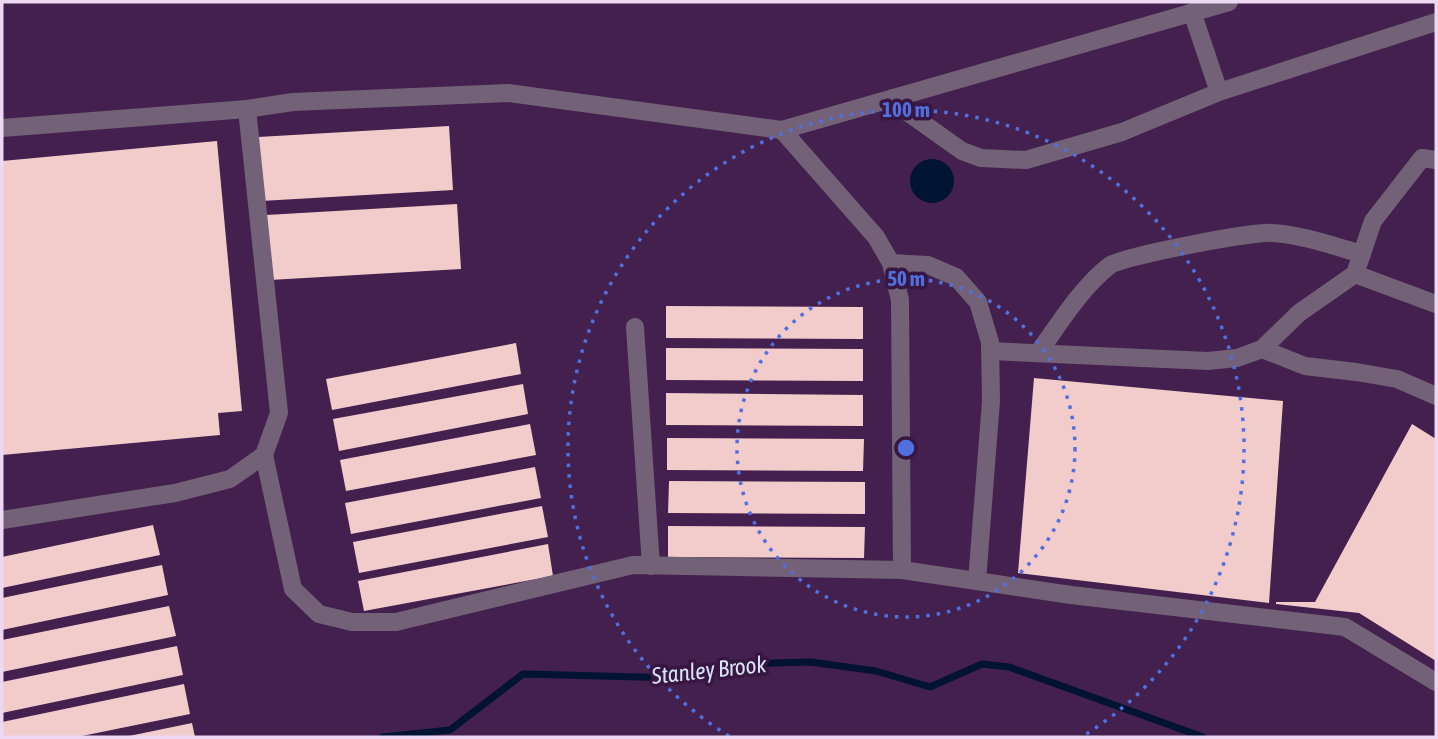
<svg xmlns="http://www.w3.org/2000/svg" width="1438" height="739" viewBox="0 0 1438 739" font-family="'Asap Condensed',sans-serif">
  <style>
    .water { fill: #011332 }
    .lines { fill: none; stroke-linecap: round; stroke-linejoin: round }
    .stream { stroke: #011332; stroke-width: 7 }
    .building { fill: #f2cbcb }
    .minor { stroke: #726177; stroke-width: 18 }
    .ring { fill: none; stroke: #5170df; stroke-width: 3.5; stroke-dasharray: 3.5 7 }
    .labels { text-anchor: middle; stroke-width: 7; stroke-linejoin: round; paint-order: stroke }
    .water-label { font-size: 23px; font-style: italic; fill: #d8e4f6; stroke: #381642 }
    .centre { fill: #5170df; stroke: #381642; stroke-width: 3.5 }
    .ring-label { font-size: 21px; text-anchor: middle; font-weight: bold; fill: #5170df; stroke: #381642; stroke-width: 7; stroke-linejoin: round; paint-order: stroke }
  </style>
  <rect width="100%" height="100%" fill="#43204d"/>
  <circle class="water" cx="932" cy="181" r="22"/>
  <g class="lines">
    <polyline class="stream" points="383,737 450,730 523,674 679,678 726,664 811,662 876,671 930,687 982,664 1009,667 1203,737"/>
  </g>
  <g class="building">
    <polygon points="449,126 453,190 261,201 258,137"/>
    <polygon points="217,141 242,411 218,413 220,435 2,455 2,161"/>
    <polygon points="457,204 461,269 270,280 266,215"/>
    <polygon points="666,306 863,307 863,339 666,338"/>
    <polygon points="516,343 521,374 332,410 326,379"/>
    <polygon points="666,348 863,349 863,381 666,380"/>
    <polygon points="1034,378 1283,401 1269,603 1018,573"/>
    <polygon points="523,384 528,414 339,451 333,419"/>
    <polygon points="666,393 863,395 863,426 666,425"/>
    <polygon points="530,424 536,455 346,491 340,460"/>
    <polygon points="1412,424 1436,439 1436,661 1359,613 1276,604 1276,602 1315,602"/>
    <polygon points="667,438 864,439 863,471 667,470"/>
    <polygon points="535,467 541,498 351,534 345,503"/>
    <polygon points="669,481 865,482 865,514 668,513"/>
    <polygon points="542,506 548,537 359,573 353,542"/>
    <polygon points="153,525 160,555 2,588 2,557"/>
    <polygon points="668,526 865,527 864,558 668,557"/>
    <polygon points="548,544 553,576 364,611 358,581"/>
    <polygon points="162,565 168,595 2,630 2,598"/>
    <polygon points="169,606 176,636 2,672 2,640"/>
    <polygon points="177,646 183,675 2,713 2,682"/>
    <polygon points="184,684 190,714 77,737 2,737 2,722"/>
    <polygon points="192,723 195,737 129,737 129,736"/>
  </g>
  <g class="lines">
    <g class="minor">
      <polyline points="1192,12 1219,92 1436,22"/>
      <polyline points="893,98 910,114 962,151 981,158 1026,160 1122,132 1219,92"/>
      <polyline points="2,128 247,109 293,102 508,93 782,130 1229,2"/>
      <polyline points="782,130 876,237 891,263 900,300 902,570"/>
      <polyline points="1436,160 1422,158 1373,221 1355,274 1436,304"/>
      <polyline points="891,263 928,265 956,277 978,302 990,342 991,401 977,581"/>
      <polyline points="635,327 651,566"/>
      <polyline points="1262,349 1305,366 1356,372 1397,379 1436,396"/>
      <polyline points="990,351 1208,361 1237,358 1262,349 1299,313 1355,274"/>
      <path d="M1038,353c22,-30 42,-64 71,-87 13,-10 146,-35 164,-33 30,2 60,13 89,21"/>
      <polyline points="264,455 293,589 319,614 352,622 396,622 633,565 902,570 1071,595 1345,627 1436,682"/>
      <polyline points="2,520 175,493 230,479 264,455 279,413 247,109"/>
    </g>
  </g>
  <g class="ring">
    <circle cx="906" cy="448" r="169"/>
    <path d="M729 736A338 338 0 1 1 1083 736"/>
  </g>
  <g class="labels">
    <g class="water-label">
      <text transform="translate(709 670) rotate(-6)" y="8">Stanley Brook</text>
    </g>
  </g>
  <circle cx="906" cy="448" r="10" class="centre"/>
  <g class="ring-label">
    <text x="906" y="117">100 m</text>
    <text x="906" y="286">50 m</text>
  </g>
  <rect width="1438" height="739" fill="none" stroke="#edd8f3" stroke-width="7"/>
</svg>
